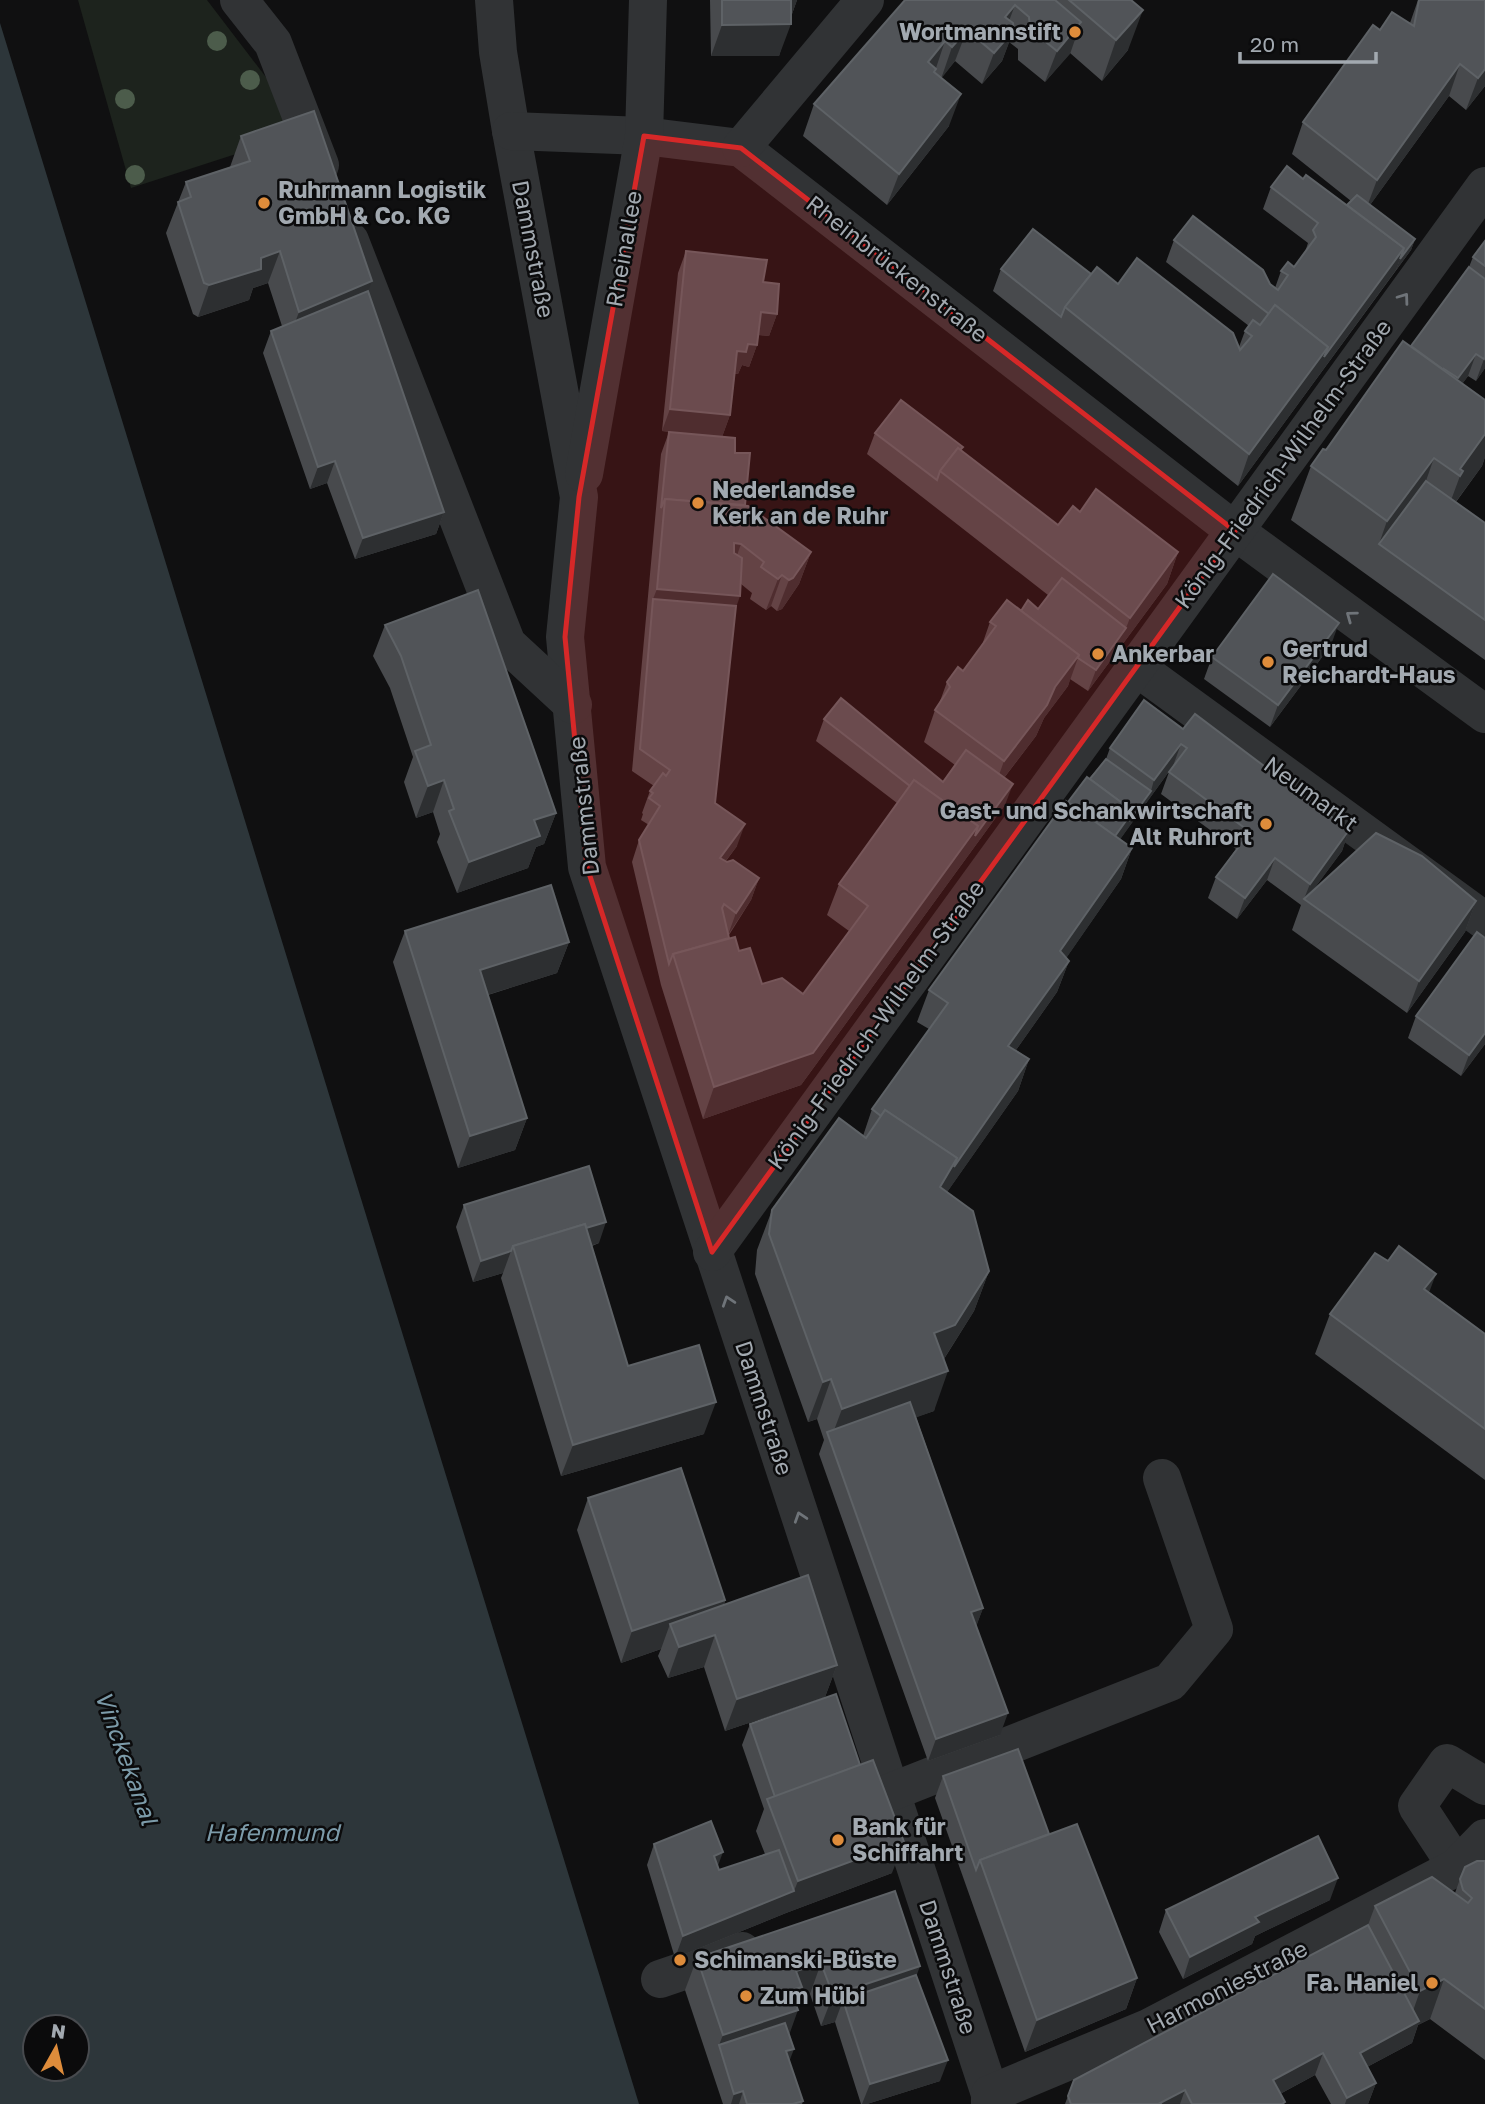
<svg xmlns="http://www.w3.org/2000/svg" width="1485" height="2104" viewBox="0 0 1485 2104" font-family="'Golos Text',sans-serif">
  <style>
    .green { fill: #1d231d }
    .water { fill: #2d363a; fill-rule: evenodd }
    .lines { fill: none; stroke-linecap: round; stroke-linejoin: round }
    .minor { stroke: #313335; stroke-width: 38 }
    .tree { fill: #4c5c4b }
    .wall { fill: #484a4d }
    .shaded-wall { fill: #2d2f31 }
    .building { fill: #515458; stroke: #5e6266; stroke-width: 2 }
    .oneway { stroke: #6f7479 }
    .marked { fill: #d62828; fill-opacity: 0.2; stroke: #d62828; stroke-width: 5; stroke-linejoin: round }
    .poi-dot { fill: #de8c3b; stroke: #0b0b0c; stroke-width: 2.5 }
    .labels { text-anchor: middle; stroke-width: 5; stroke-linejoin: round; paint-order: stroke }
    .poi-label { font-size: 23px; font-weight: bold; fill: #a2a9b0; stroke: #0b0b0c; text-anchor: start }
    .street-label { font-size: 23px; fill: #a2a9b0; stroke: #0b0b0c }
    .water-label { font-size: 24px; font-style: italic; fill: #7c9ba9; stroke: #0b0b0c }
  </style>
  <rect width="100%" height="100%" fill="#101011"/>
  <polygon class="green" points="78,0 207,0 281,97 295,135 131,188"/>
  <path class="water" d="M0,23l639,2081h-639zM35,2027h42v42h-42z"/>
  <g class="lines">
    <g class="minor">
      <polyline points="239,0 273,43 320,165"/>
      <polyline points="494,0 498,52 511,131 579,497 565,637 587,867 990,2094 990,2104"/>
      <polyline points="511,131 644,136 741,148 1235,531 1485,714"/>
      <polyline points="741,148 865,0"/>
      <polyline points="350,241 507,644 573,705"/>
      <polyline points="584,474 644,136 648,0"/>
      <polyline points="1136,667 1485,921"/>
      <polyline points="712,1252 1485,186"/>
      <polyline points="891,1792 1170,1682 1214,1629 1162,1478"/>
      <polyline points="1457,1867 1417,1806 1447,1763 1485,1786"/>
      <polyline points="660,1979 742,1951"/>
      <polyline points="990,2094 1148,2028 1457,1867 1485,1838"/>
    </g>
  </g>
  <g class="tree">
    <circle cx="217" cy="41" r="10"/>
    <circle cx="250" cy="80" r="10"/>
    <circle cx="125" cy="99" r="10"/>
    <circle cx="135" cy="175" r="10"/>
  </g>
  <g class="wall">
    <polygon points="710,0 797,0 792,14 791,14 779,56 711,56"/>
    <polygon points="905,0 1131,0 1128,50 1102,81 1070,53 1045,82 1018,60 1018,49 1009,42 1002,61 982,84 955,61 941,78 949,126 887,205 803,136 814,104"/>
    <polygon points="1418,0 1485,0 1485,86 1466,110 1449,96 1370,205 1415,239 1411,250 1238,486 993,291 1001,269 1091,274 1118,284 1239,347 1245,331 1249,326 1166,262 1174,240 1270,284 1275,288 1281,271 1294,267 1305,252 1308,243 1263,209 1271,187 1303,179 1347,205 1351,201 1292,154 1303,122 1380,30 1410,23"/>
    <polygon points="241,136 368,291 444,512 436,534 355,559 327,483 310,489 263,353 271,331 282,326 268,283 253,288 249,300 198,317 193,314 166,233 186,182 230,167"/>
    <polygon points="1485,241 1485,368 1476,381 1468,376 1462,384 1485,400 1485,457 1482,466 1456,502 1485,523 1485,660 1291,520 1311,466 1326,450 1411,346 1469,267 1473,257"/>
    <polygon points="686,251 763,282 777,314 769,336 758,335 757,345 749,367 742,365 738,374 735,374 730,415 722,437 735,453 745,505 811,552 799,584 782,609 777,611 771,606 766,610 750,599 752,593 741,584 736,606 715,803 737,846 726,861 759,878 751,900 729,935 729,938 762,984 803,994 849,931 827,915 839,884 897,803 816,741 824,719 943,782 955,765 924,742 935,710 939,704 947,682 963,671 982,645 990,622 1021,611 1038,609 1048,595 867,454 875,433 961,451 1058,525 1080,512 1178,552 1167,584 1088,691 1070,679 1068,686 1044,718 1036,736 1004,778 1005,805 801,1085 703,1119 661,985 632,862 639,840 649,825 641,820 643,814 642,813 650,791 654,786 632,771 661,454 669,432 717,437 662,431 678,273"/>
    <polygon points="385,625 556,813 544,844 536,847 528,868 457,893 437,842 440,834 433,812 416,818 404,782 413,757 390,688 373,656"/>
    <polygon points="1331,645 1270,727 1204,679 1212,657"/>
    <polygon points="1183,729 1349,830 1342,851 1313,890 1476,901 1465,932 1407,1013 1292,930 1301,905 1267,880 1237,919 1208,898 1216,877 1236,849 1161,794 1169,772 1173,766 1120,839 1132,848 1121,879 1066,958 1069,961 1057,992 1016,1050 1029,1059 1018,1091 947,1192 989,1271 974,1311 944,1359 934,1411 916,1417 983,1608 976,1626 1000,1735 928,1761 819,1454 824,1440 817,1419 808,1422 755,1274 757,1250 772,1210 863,1136 872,1109 929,1029 917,1022 929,990 1068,802 1106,759 1110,748"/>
    <polygon points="405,931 569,942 557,973 488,995 527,1118 515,1150 458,1168 393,962"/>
    <polygon points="1485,938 1485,1044 1461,1076 1408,1038 1416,1016"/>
    <polygon points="464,1205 599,1243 592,1246 628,1366 704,1434 561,1476 501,1278 503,1273 473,1282 456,1227"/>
    <polygon points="1388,1261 1485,1334 1485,1480 1315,1354 1330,1314"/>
    <polygon points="588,1498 725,1600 724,1605 837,1665 825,1697 725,1731 704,1667 668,1678 658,1656 661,1649 621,1663 577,1530"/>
    <polygon points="750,1724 892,1873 786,1913 675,1958 647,1865 654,1844 717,1867 719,1870 765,1854 756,1831 764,1809 742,1745"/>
    <polygon points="943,1776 1049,1834 1137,1978 1126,2009 1025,2052 935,1798"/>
    <polygon points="1485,1861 1485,2060 1430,2019 1418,2025 1412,2043 1367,2067 1376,2083 1368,2104 1331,2104 1315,2075 1280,2094 1285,2102 1284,2104 1065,2104 1074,2080 1368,1925 1375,1906 1455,1893 1460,1879"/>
    <polygon points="895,1891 916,1975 940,2081 867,2104 861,2104 835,2022 821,2026 810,1994 798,1998 789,2034 789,2060 803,2101 802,2104 723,2104 685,1990 697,1958"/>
    <polygon points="1330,1900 1255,1936 1252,1944 1183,1979 1159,1932 1166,1910"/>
  </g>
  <g class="shaded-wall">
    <polygon points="784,0 797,0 792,14 779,14"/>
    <polygon points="1015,5 1003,37 1005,17"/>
    <polygon points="1143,10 1128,50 1102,81 1116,40"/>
    <polygon points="1081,22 1070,54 1045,82 1057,51"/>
    <polygon points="791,24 779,56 711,56 722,25"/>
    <polygon points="967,30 955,61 941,79 952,47"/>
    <polygon points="1014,30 1002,61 982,84 994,53"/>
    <polygon points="945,41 935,71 936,69 925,101 928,62"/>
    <polygon points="1460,64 1449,96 1365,212 1377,180"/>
    <polygon points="1485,69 1485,86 1466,110 1478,78"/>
    <polygon points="961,94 949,126 887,205 899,174"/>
    <polygon points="1415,239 1411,250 1396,270 1400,259"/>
    <polygon points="1404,248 1396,270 1238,486 1249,454 1328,347"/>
    <polygon points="280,251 268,283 253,288 249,300 198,317 209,285 261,258"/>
    <polygon points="372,281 360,313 287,344 299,312"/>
    <polygon points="761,312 777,314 769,336 753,334"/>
    <polygon points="748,344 757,345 749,367 742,365 738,374 729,373 737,351"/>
    <polygon points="1476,354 1468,376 1450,400 1458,378"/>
    <polygon points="1485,357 1485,368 1476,381 1484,359"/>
    <polygon points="670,409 730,415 722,437 662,431"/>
    <polygon points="1485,434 1485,457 1482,466 1449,511 1440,530 1460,476 1460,469"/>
    <polygon points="1434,458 1415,512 1379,544 1387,521"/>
    <polygon points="335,461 327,483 310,489 318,467"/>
    <polygon points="444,512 436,534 355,559 363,538"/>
    <polygon points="734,543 741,544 730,575"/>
    <polygon points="811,552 799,584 782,609 777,611 789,580"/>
    <polygon points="1178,552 1167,584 1088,691 1096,670 1126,628 1130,618"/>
    <polygon points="782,575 771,606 766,610 778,579"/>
    <polygon points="657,589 740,596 729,628 653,599"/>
    <polygon points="1339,623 1331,645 1270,727 1278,705"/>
    <polygon points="1079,655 1068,686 1044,718 1036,736 993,792 1004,761 1055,687"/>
    <polygon points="1181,744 1173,766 1101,866 1109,844 1133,811 1151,791 1154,780"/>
    <polygon points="444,780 433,812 416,818 428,786"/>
    <polygon points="1013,784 1005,805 801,1085 703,1119 714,1087 978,826"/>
    <polygon points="556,813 544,844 536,847 528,868 457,893 469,862 534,820"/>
    <polygon points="745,824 737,846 712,879 720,858"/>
    <polygon points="1349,830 1342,851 1306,900 1304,899 1310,884"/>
    <polygon points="1132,848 1121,879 1049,983 1060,951"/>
    <polygon points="1275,858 1267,880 1237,919 1245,898"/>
    <polygon points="759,878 751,900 728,935 736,913"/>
    <polygon points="1476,901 1465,932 1407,1013 1419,981"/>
    <polygon points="569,942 557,973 468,1001 480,970"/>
    <polygon points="1069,961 1057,992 997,1077 1008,1046"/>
    <polygon points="1485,1033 1485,1044 1461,1076 1469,1055"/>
    <polygon points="1029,1059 1018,1091 943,1198 940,1187 957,1158"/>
    <polygon points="527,1118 515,1150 458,1168 470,1136"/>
    <polygon points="606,1222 599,1243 519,1268 514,1250"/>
    <polygon points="511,1251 503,1273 473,1282 481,1261"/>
    <polygon points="989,1271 974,1311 940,1365 934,1333"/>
    <polygon points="1436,1274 1421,1314 1424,1289"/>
    <polygon points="948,1371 934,1411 832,1448 830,1441 842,1409"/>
    <polygon points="831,1379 817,1419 808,1422 823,1382"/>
    <polygon points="716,1402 704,1434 561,1476 573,1445"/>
    <polygon points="725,1600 714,1632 670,1624 661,1649 621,1663 632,1631"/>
    <polygon points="983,1608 975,1630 971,1612"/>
    <polygon points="715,1635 704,1667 668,1678 679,1647"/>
    <polygon points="837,1665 825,1697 725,1731 737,1699"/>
    <polygon points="1008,1713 1000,1735 928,1761 936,1739"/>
    <polygon points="904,1842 892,1873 786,1913 675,1958 683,1936 794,1891 798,1881"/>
    <polygon points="723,1852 715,1874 714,1856"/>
    <polygon points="1338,1878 1330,1900 1255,1936 1252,1944 1183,1979 1190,1957 1255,1917"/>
    <polygon points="821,1963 810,1994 798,1998 793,2012 798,2010 787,2041 719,2045 723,2035 796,1971"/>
    <polygon points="920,1966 909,1997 843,2000 835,2022 821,2026 833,1995"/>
    <polygon points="1137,1978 1126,2009 1025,2052 1037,2020"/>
    <polygon points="1444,1979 1430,2019 1418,2025 1412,2043 1352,2075 1360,2053 1407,2028 1420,1991"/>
    <polygon points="794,2049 786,2070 786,2051"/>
    <polygon points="1323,2053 1315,2075 1265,2102 1273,2080"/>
    <polygon points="948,2060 940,2081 867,2104 862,2104 870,2084"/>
    <polygon points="1376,2083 1368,2104 1345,2104 1347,2098"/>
    <polygon points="1185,2090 1180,2104 1160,2104 1160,2103"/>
    <polygon points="743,2091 739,2104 731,2104 734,2094"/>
  </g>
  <g class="building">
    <polygon points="722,0 791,0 791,24 722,25"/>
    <polygon points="905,0 1055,0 1081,22 1057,51 1030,29 1029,17 1015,5 1005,17 1013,23 1014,30 994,53 967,30 952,47 945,41 928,62 936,69 934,72 961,94 899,174 814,104"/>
    <polygon points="1069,0 1131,0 1143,10 1116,40"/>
    <polygon points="1419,0 1485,0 1485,69 1478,78 1460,64 1377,180 1303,122 1373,25 1380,30 1392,12 1414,26"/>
    <polygon points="314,111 372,281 299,312 280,251 261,258 261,269 209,285 204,283 178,202 191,197 186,182 250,161 241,136"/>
    <polygon points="1287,166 1303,179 1306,175 1404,248 1324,357 1328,347 1275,305 1269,314 1174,240 1193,216 1263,270 1270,284 1278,290 1288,275 1281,271 1288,262 1294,267 1316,237 1313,230 1318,223 1271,187"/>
    <polygon points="1357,195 1415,239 1400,259 1404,248 1347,205"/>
    <polygon points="1033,229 1091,274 1065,307 1061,317 1001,269"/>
    <polygon points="1485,241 1485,266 1473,257"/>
    <polygon points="686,251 767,260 763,282 779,284 777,314 761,312 757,345 748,344 746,352 737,351 730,415 670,409"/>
    <polygon points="1137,258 1233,333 1240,350 1252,336 1245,331 1253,320 1260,325 1275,305 1328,347 1249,454 1065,307 1097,267 1118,284"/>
    <polygon points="1469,267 1485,279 1485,357 1484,359 1476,354 1458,378 1444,369 1444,370 1411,346"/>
    <polygon points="368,291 444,512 363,538 335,461 318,467 271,331"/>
    <polygon points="1403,341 1485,400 1485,434 1460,469 1463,471 1460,476 1434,458 1387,521 1311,466 1323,449 1326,450"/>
    <polygon points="901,400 963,447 960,450 958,448 940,471 937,480 875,433"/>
    <polygon points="669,432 735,438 735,453 750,453 745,505 665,499 661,508"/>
    <polygon points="958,448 1058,525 1073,506 1080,512 1096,489 1178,552 1130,618 940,471"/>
    <polygon points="1426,481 1485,523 1485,620 1379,544"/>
    <polygon points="665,499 748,506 811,552 793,578 789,580 782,575 778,579 761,567 764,562 741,544 734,543 734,553 742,558 740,596 657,589"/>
    <polygon points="1273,574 1339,623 1278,705 1212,657"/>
    <polygon points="1062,578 1126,628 1096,670 1078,658 1079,655 1021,611 1028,600 1038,609"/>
    <polygon points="478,590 556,813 534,820 540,836 469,862 449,811 454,809 444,780 428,786 415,751 431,745 401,656 385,625"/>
    <polygon points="653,599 736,606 715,803 745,824 720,858 727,862 733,860 759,878 736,913 724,904 722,908 729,938 673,954 669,964 639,840 660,806 649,798 653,793 650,791 663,773 666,776 670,770 640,749"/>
    <polygon points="1007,600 1079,655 1055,687 1047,705 1004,761 935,710 950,687 947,682 958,667 963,671 996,626 990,622"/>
    <polygon points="841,698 943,782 966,750 1013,784 975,836 978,826 914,780 910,786 824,719"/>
    <polygon points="1144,700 1183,729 1195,714 1349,830 1310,884 1275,858 1245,898 1216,877 1250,832 1169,772 1187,748 1181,744 1154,780 1110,748"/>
    <polygon points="1106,759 1151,791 1129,821 1133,811 1090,779"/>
    <polygon points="1087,777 1133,811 1115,836 1068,802"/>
    <polygon points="914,780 978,826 813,1053 714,1087 673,954 735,937 739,951 750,948 762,984 782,978 803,994 868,906 839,884"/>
    <polygon points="1066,801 1132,848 1060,951 1069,961 1008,1046 1029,1059 954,1167 957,1158 885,1110 881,1116 872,1109 948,1003 929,990"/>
    <polygon points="1376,833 1422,856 1476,901 1419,981 1304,899"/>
    <polygon points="551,885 569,942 480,970 527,1118 470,1136 405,931"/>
    <polygon points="1477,932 1485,938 1485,1033 1469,1055 1416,1016"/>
    <polygon points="885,1110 957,1158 940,1187 973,1211 989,1271 955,1325 934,1333 948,1371 842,1409 831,1379 823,1382 769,1234 772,1210 839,1118 866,1138"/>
    <polygon points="589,1166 606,1222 586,1228 585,1224 513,1246 511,1251 481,1261 464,1205"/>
    <polygon points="585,1224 628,1366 699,1345 716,1402 573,1445 513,1246"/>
    <polygon points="1399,1246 1436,1274 1424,1289 1485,1334 1485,1429 1330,1314 1375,1253 1388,1261"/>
    <polygon points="910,1402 983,1608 971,1612 1008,1713 936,1739 827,1432"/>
    <polygon points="681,1468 725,1600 632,1631 588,1498"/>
    <polygon points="808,1575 837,1665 737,1699 715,1635 679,1647 670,1624"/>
    <polygon points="836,1694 860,1765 775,1797 750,1724"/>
    <polygon points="1018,1749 1049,1834 980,1860 976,1870 943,1776"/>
    <polygon points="873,1760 904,1842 798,1881 767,1799"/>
    <polygon points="711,1821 723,1852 714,1856 719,1870 779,1850 794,1891 683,1936 654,1844"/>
    <polygon points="1077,1824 1137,1978 1037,2020 980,1860"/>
    <polygon points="1318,1836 1338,1878 1255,1917 1259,1922 1190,1957 1166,1910"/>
    <polygon points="1477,1861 1485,1861 1485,2009 1444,1979 1420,1991 1375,1906 1432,1877 1468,1903 1472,1898 1463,1890 1460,1879 1465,1867"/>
    <polygon points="895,1891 920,1966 833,1995 821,1963 796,1971 802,1987 791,1990 798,2010 723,2035 697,1958"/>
    <polygon points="1368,1925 1419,2021 1360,2053 1376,2083 1347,2098 1323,2053 1273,2080 1285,2102 1282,2104 1192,2104 1185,2090 1160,2103 1161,2104 1071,2104 1068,2096 1074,2080"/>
    <polygon points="916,1975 948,2060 870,2084 843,2000"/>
    <polygon points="785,2023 794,2049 786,2051 803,2101 793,2104 747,2104 743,2091 734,2094 719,2045"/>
  </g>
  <defs><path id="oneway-chevron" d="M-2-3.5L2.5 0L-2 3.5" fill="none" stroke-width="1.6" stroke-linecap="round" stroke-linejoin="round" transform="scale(1.75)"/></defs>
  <g class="oneway">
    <use href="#oneway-chevron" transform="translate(1404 298) rotate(-54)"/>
    <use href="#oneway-chevron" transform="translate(1351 616) rotate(-144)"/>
    <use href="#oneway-chevron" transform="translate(728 1301) rotate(-108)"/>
    <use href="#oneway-chevron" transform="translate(800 1517) rotate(-108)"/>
  </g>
  <path class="marked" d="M644,136l97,12 494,383 -523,721 -125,-385 -22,-230 14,-140z"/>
  <g class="poi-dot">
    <circle cx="1075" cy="32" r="7"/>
    <circle cx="264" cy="203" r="7"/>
    <circle cx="698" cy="503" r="7"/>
    <circle cx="1098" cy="654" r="7"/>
    <circle cx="1268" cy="662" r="7"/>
    <circle cx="1266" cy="824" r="7"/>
    <circle cx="838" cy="1840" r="7"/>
    <circle cx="680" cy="1960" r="7"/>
    <circle cx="1432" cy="1983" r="7"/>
    <circle cx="746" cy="1996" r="7"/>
  </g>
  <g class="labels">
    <g class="poi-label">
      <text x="1061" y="40" text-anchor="end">Wortmannstift</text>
      <text x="278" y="198">Ruhrmann Logistik<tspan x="278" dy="26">GmbH &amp; Co. KG</tspan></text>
      <text x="712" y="498">Nederlandse<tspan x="712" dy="26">Kerk an de Ruhr</tspan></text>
      <text x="1282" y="657">Gertrud<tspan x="1282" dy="26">Reichardt-Haus</tspan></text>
      <text x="1112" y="662">Ankerbar</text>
      <text x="1252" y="819" text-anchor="end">Gast- und Schankwirtschaft<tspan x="1252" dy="26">Alt Ruhrort</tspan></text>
      <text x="852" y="1835">Bank für<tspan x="852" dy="26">Schiffahrt</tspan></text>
      <text x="694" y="1968">Schimanski-Büste</text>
      <text x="1418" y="1991" text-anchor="end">Fa. Haniel</text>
      <text x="760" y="2004">Zum Hübi</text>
    </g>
    <g class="street-label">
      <text transform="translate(533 249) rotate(79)" y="8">Dammstraße</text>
      <text transform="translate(624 249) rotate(-80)" y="8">Rheinallee</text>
      <text transform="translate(897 269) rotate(38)" y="8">Rheinbrückenstraße</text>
      <text transform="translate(1283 464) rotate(-54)" y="8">König-Friedrich-Wilhelm-Straße</text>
      <text transform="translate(1311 794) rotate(36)" y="8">Neumarkt</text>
      <text transform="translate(584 806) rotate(-96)" y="8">Dammstraße</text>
      <text transform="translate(876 1025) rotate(-54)" y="8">König-Friedrich-Wilhelm-Straße</text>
      <text transform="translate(764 1408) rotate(72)" y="8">Dammstraße</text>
      <text transform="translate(948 1967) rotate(72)" y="8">Dammstraße</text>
      <text transform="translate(1227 1987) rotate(-27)" y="8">Harmoniestraße</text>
    </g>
    <g class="water-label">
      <text transform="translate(126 1758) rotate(70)" y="8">Vinckekanal</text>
      <text x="272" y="1841">Hafenmund</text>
    </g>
  </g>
  <g transform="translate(56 2048) rotate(8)"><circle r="33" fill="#0b0b0c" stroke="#474a4e" stroke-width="2"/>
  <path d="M0-5L12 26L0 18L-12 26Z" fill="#de8c3b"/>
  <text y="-10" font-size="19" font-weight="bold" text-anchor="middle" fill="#a2a9b0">N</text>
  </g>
  <path d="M1240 52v10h136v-10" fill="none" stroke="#a2a9b0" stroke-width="3.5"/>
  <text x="1250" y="52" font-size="21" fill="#a2a9b0" stroke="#0b0b0c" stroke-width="5" paint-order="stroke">20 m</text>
</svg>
